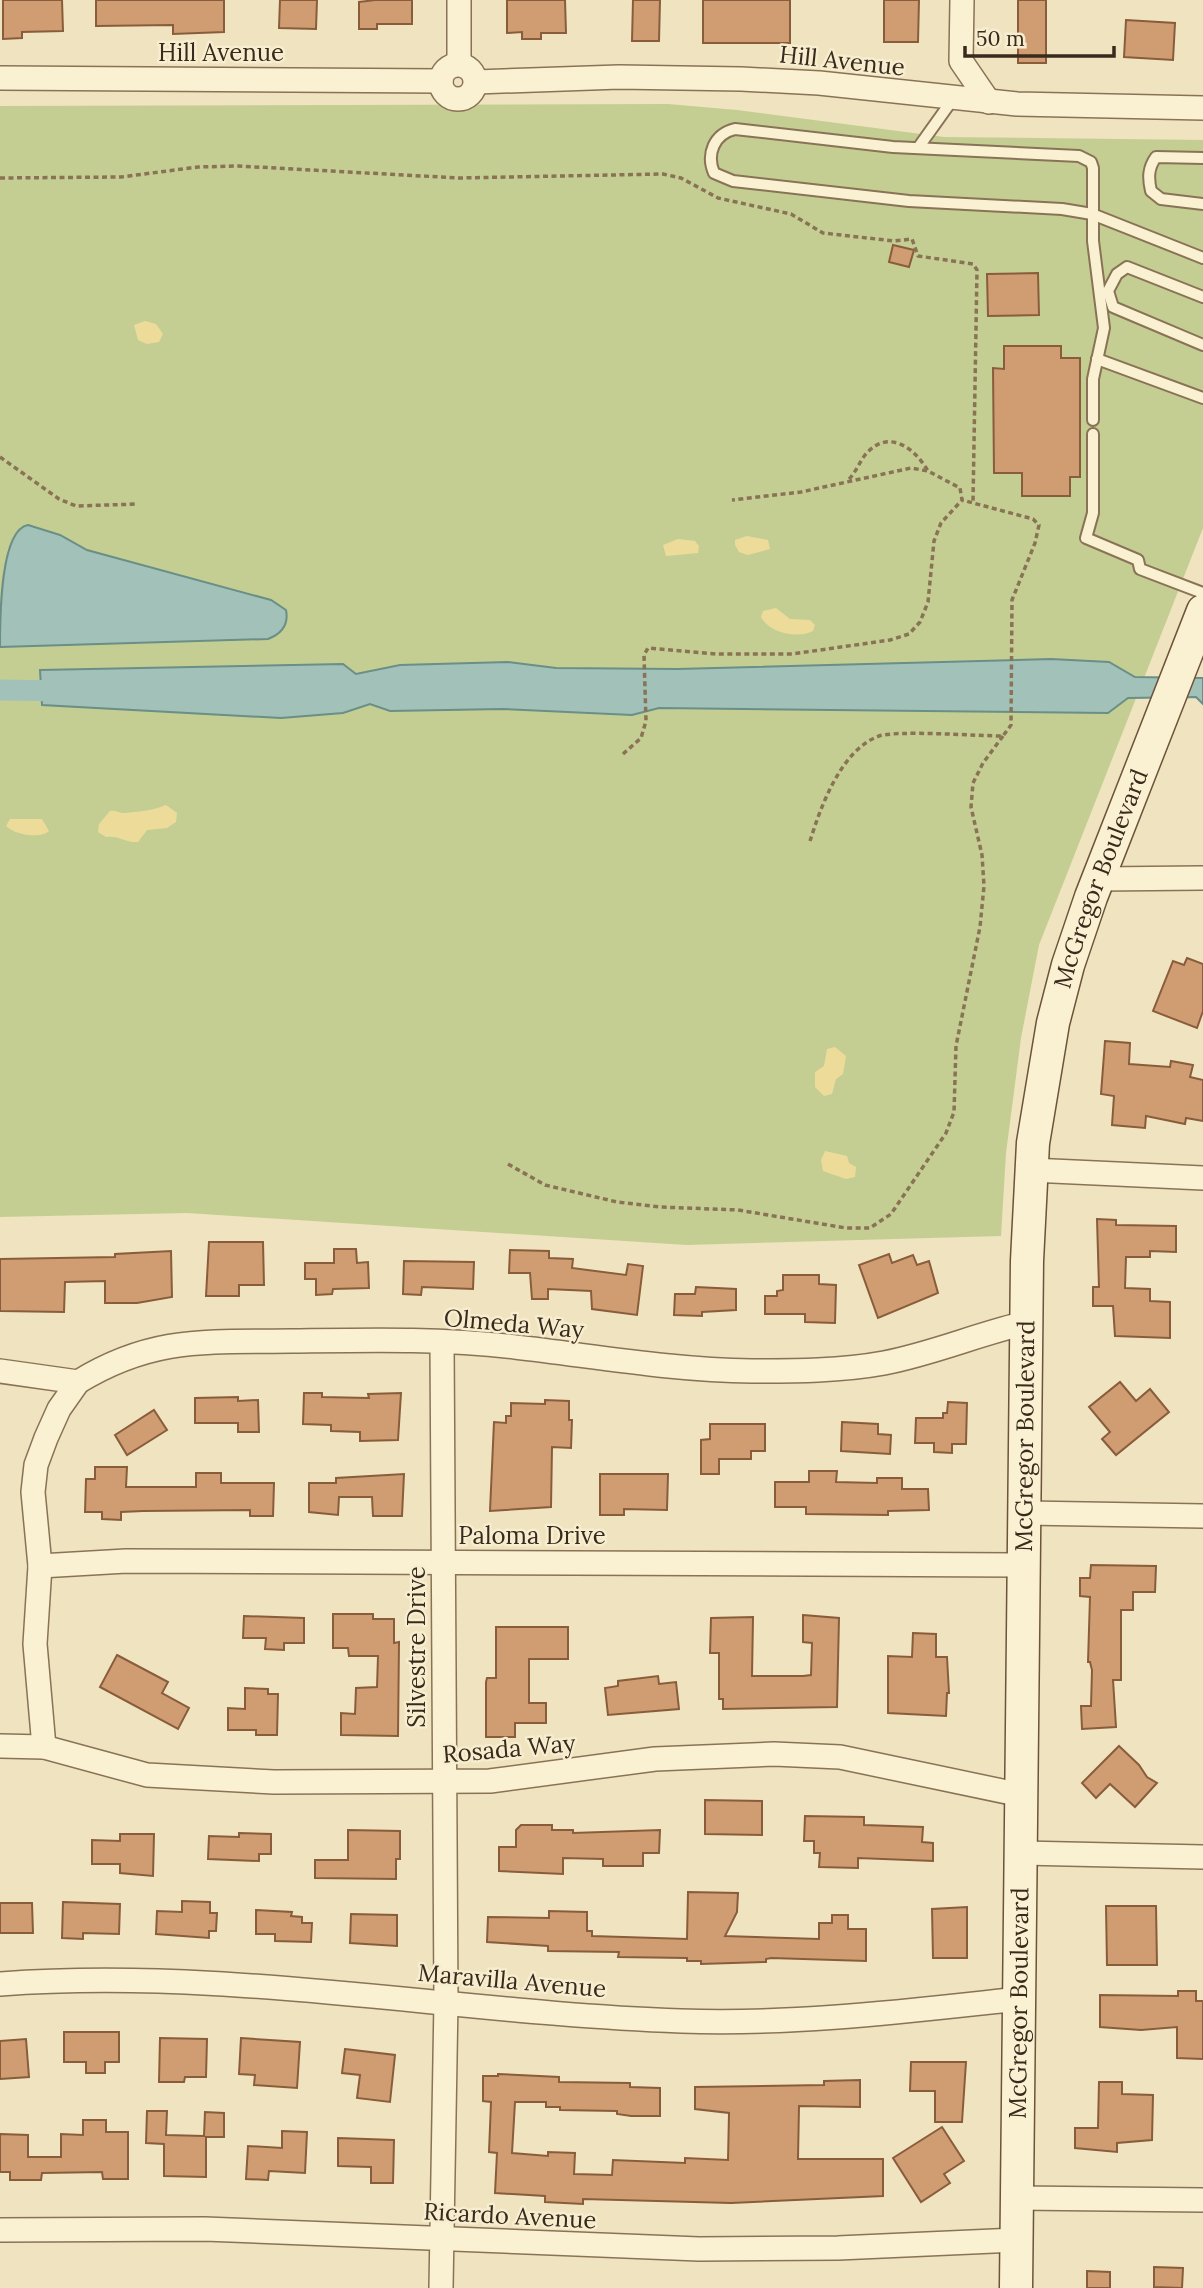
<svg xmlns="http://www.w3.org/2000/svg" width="1203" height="2288" viewBox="0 0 1203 2288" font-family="Lora,serif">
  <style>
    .green { fill: #c5ce92 }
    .sand { fill: #eddb9a }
    .water { fill: #a2c1b9; stroke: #698f87; stroke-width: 2 }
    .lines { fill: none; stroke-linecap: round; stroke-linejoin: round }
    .canal { stroke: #a2c1b9; stroke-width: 21 }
    .building { fill: #d09d73; stroke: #895d3b; stroke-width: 2 }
    .lane-casing { stroke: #897356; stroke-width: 14 }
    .street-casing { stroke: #897356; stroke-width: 26 }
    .secondary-casing { stroke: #6b543a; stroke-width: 35 }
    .path { stroke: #897356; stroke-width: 3.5; stroke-dasharray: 5 3.5; stroke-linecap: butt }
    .lane { stroke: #faf0d2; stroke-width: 10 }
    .street { stroke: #faf0d2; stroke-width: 23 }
    .secondary { stroke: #faf0d2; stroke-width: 32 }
    .labels { text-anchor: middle; stroke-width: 5; stroke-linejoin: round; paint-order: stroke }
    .street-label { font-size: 24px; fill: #382a1c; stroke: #f7edcf }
  </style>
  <rect width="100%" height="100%" fill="#f0e3bf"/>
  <polygon class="green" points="668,104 737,110 944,137 1203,140 1203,528 1039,945 1021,1038 1006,1153 1001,1236 687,1245 187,1213 0,1217 0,106"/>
  <g class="sand">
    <polygon points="145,321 156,324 163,334 159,342 147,344 138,340 134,325"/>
    <polygon points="747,536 768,540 770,549 748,555 739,552 735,545 735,540"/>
    <polygon points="678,539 695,541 699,546 698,553 666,556 663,545"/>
    <path d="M776,608l14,11 20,1 5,5 -2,6c-15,8 -44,2 -52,-14l2,-6z"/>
    <path d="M166,805l11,8 -1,9 -9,6 -20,2 -9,12c-12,1 -19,-7 -32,-5l-8,-5 1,-8 11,-13c7,-1 10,3 16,2 16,-2 25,-2 40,-8z"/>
    <path d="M10,819h32l7,12c-9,8 -34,4 -43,-5z"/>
    <polygon points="835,1047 846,1056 843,1074 836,1079 832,1094 824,1096 815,1087 815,1072 824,1066 827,1049"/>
    <polygon points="825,1151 847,1156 849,1163 856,1167 855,1177 846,1179 823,1171 821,1160"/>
  </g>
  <g class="water">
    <path d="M28,525l32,10 27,15 184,50 15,10c3,15 -5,24 -18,29l-268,8c0,-30 0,-117 28,-122z"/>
    <polygon points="1051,659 1109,662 1135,677 1203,678 1203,704 1196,697 1128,698 1108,713 659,708 632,715 503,709 390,711 370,704 343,713 281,718 42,705 40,670 343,664 356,674 400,665 508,662 556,668 677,669"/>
  </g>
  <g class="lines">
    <polyline class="canal" points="0,690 68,691"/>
  </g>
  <g class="building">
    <polygon points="3,0 62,0 63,31 22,32 22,38 3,39"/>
    <polygon points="96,0 224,0 224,32 173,34 173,25 96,26"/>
    <polygon points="280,0 317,0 316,29 279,28"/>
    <polygon points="375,0 412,0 412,24 377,24 377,29 359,29 359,2"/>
    <polygon points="507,0 565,0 566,33 541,33 541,39 522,39 522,32 507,33"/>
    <polygon points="633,0 660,0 659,41 632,41"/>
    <rect x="703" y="0" width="87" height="43"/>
    <polygon points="884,0 919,0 918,42 884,42"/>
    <rect x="1018" y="0" width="28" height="63"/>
    <polygon points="1126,20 1175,23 1173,60 1124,57"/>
    <polygon points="893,245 914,250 909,267 889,262"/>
    <polygon points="1038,273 1039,315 988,316 987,274"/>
    <polygon points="1004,346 1061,346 1061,358 1080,358 1080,477 1070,477 1070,496 1022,496 1022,473 994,473 993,368 1004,369"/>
    <polygon points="1187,958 1203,964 1203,1011 1197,1028 1153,1011 1173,961 1184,965"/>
    <polygon points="1105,1041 1130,1043 1129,1064 1170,1067 1171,1061 1193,1065 1190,1077 1203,1080 1203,1121 1186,1118 1185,1124 1146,1116 1145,1128 1112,1125 1114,1096 1101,1094"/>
    <polygon points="1097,1219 1116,1220 1116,1225 1176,1226 1176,1252 1150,1251 1150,1257 1126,1257 1125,1288 1150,1289 1150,1301 1170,1302 1170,1338 1115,1336 1113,1306 1093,1306 1093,1287 1099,1287"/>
    <polygon points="209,1242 263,1242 264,1285 239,1285 239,1296 206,1296"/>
    <polygon points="334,1249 356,1249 357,1263 368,1262 369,1288 333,1289 332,1294 316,1295 316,1279 305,1279 305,1263 334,1263"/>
    <polygon points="510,1250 549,1251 549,1258 573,1259 572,1268 626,1275 628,1264 643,1266 637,1315 592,1309 591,1291 548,1289 548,1299 532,1299 530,1273 509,1273"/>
    <polygon points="171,1251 172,1297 137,1303 105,1303 105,1281 65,1282 64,1312 0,1311 0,1259 115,1257 115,1254"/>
    <polygon points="889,1254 892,1263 913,1255 917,1265 929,1261 938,1293 878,1318 859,1265"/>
    <polygon points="404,1261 474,1262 473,1289 422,1287 421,1295 403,1294"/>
    <polygon points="783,1275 819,1275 819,1284 836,1285 835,1323 805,1322 805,1314 765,1314 765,1296 777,1296 777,1291 783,1290"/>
    <polygon points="696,1287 736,1289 736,1310 702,1312 702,1316 674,1315 675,1294 695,1294"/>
    <polygon points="1120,1382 1136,1401 1150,1389 1169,1412 1116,1455 1102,1439 1110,1432 1089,1407"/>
    <polygon points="304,1393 322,1393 322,1397 369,1398 368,1394 401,1393 398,1440 360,1441 360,1432 331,1431 331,1425 303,1424"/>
    <polygon points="238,1397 238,1401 258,1400 259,1432 238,1432 238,1423 195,1423 195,1398"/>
    <polygon points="545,1400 569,1401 569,1420 572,1420 571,1448 552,1447 551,1507 490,1511 494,1422 506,1423 506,1416 511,1416 511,1403 545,1404"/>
    <polygon points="948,1402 967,1403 966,1444 952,1444 952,1453 934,1452 934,1443 915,1443 916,1418 943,1418 943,1413 947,1413"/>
    <polygon points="154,1410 167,1430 127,1455 115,1435"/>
    <polygon points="842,1422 878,1424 878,1434 891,1435 890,1454 841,1451"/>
    <polygon points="710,1424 765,1424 765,1451 751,1451 751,1459 719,1459 719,1474 701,1474 701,1440 710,1439"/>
    <polygon points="95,1467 127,1467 126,1487 196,1487 196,1473 221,1473 221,1483 274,1483 273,1516 250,1516 250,1510 143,1511 121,1512 121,1520 102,1519 102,1512 85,1512 86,1479 95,1479"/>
    <polygon points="809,1471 837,1471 836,1482 877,1483 877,1478 902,1478 902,1489 928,1489 929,1510 888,1511 888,1515 806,1514 806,1507 775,1507 775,1482 809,1482"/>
    <polygon points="404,1474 402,1516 373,1516 372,1497 339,1497 338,1515 309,1512 309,1483 336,1483 336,1478"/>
    <polygon points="600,1474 668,1474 667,1510 624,1509 624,1515 600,1515"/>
    <polygon points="1091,1565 1156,1566 1155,1592 1133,1592 1133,1610 1121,1610 1121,1680 1113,1680 1116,1727 1082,1729 1081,1706 1091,1706 1092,1670 1090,1662 1088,1662 1090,1597 1080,1596 1080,1578 1090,1578"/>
    <polygon points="333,1614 373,1614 373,1619 394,1619 394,1643 399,1642 398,1736 341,1735 341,1713 355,1714 356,1688 377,1687 378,1656 349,1656 348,1648 333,1648"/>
    <polygon points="803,1615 839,1618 837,1707 723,1709 723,1699 719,1699 719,1653 710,1653 711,1618 753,1617 752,1676 803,1676 811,1675 812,1643 803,1642"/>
    <polygon points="244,1616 304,1618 304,1643 284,1643 284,1650 265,1649 266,1638 243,1638"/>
    <polygon points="496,1627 568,1627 568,1659 529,1659 529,1703 546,1703 546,1723 515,1723 515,1737 486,1737 486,1682 487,1678 496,1678"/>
    <polygon points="913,1633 936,1634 936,1657 947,1657 949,1693 947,1693 946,1716 888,1713 888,1656 912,1657"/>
    <polygon points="117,1655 168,1682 162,1693 189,1708 178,1729 100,1687"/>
    <polygon points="658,1676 659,1684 676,1682 679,1709 608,1715 605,1688 618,1686 618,1681"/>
    <polygon points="245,1688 268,1689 268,1694 278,1694 277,1735 256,1735 256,1730 228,1730 228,1708 245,1709"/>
    <polygon points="1119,1746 1139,1765 1147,1777 1157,1783 1135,1807 1110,1784 1096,1798 1082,1783"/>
    <polygon points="705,1800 762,1801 762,1835 705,1834"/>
    <polygon points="805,1816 864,1817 864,1825 923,1827 922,1842 933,1843 933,1861 858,1858 858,1868 819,1867 820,1853 814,1853 814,1841 804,1841"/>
    <polygon points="521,1825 552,1825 552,1830 573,1830 573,1833 660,1830 659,1853 643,1853 643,1866 603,1866 603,1859 563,1858 563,1874 499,1871 499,1847 516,1847 516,1830"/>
    <polygon points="348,1830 400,1831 400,1859 396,1859 396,1879 315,1878 315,1860 348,1860"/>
    <polygon points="239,1833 271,1834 271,1854 259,1854 259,1861 208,1859 209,1836 239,1837"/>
    <polygon points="120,1834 154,1834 153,1876 120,1873 120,1864 92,1864 92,1840 120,1841"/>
    <polygon points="688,1892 738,1893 737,1912 725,1936 819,1939 819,1923 832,1923 832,1915 848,1915 848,1929 866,1929 866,1961 771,1958 766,1959 766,1962 701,1964 701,1961 687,1961 687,1958 618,1957 619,1952 548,1951 548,1946 487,1942 488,1917 549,1918 549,1911 587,1912 587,1931 592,1931 592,1936 687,1939"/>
    <polygon points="182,1901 210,1902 210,1913 217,1913 216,1931 209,1931 209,1938 156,1934 157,1911 182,1912"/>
    <polygon points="63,1902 120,1904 119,1934 83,1933 83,1939 62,1938"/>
    <polygon points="0,1903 32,1903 33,1933 0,1933"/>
    <polygon points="1106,1906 1156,1906 1157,1965 1107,1965"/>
    <polygon points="967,1907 967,1958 933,1958 932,1909"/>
    <polygon points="256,1910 292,1912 291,1916 302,1917 302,1923 312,1923 311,1942 275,1941 275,1934 256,1934"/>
    <polygon points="351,1914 397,1915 397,1946 350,1943"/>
    <polygon points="1178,1991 1196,1991 1196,2001 1203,2001 1203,2059 1177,2058 1177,2027 1141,2030 1100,2027 1100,1995 1178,1996"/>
    <polygon points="64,2032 119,2032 119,2062 105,2062 105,2073 86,2073 86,2062 64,2062"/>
    <polygon points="160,2038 207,2039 206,2077 185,2077 184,2082 159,2082"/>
    <polygon points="241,2038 300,2042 297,2088 254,2085 255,2075 239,2074"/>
    <polygon points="26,2039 29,2077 0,2079 0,2041"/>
    <polygon points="345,2049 395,2055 390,2102 357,2098 360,2075 342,2073"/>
    <polygon points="911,2062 966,2062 962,2122 935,2122 935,2091 910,2091"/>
    <polygon points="498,2074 559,2077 559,2082 630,2083 630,2087 660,2088 660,2116 631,2116 617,2114 617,2111 560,2110 560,2107 546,2107 546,2102 515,2102 512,2153 548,2156 548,2152 575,2153 574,2174 612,2175 613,2160 685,2163 685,2158 728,2160 729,2113 695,2109 695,2087 824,2085 824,2081 860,2080 860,2107 799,2106 798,2159 883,2159 883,2196 731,2203 583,2199 583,2204 545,2202 545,2196 495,2193 497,2153 489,2152 491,2102 483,2101 483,2076 498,2076"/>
    <polygon points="1099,2082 1122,2082 1122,2094 1153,2095 1152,2140 1117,2143 1117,2152 1075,2148 1075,2128 1098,2128"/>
    <polygon points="147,2111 167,2111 166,2135 204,2136 205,2112 224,2113 224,2137 206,2137 206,2177 164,2176 164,2144 146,2143"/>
    <polygon points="83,2120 106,2120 106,2132 128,2132 128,2179 103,2179 102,2172 42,2173 41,2180 10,2180 10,2172 0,2172 0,2134 28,2135 28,2157 61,2157 61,2134 83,2135"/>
    <polygon points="942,2127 964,2161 944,2174 950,2183 921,2202 893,2158"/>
    <polygon points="282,2131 307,2132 305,2173 269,2171 268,2180 246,2179 248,2146 282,2148"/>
    <polygon points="338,2138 394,2140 393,2183 371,2183 371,2167 338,2166"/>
    <polygon points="1154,2267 1183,2268 1182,2288 1154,2287"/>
    <polygon points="1087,2271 1110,2272 1110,2288 1087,2288"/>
  </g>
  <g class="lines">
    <g class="lane-casing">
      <g id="lane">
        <polyline points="918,148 953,99"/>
        <path d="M1203,158l-47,-1c-8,11 -8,21 -5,34l10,8 42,5"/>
        <polyline points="1203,297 1127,267 1117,274 1108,291 1113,307 1203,345"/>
        <polyline points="1097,359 1203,398"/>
        <path d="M1093,420v-41l11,-51 -11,-87v-73l-2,-6 -12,-6 -186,-9 -158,-18c-21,5 -29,25 -21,44l19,8 176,20 153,8 30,5 111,44"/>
        <polyline points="1093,434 1093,513 1086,538 1138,560 1140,569 1203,593"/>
      </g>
    </g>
    <g class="street-casing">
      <g id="street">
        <polyline points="962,0 961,61 989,102"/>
        <polyline points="459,64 459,0"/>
        <circle cx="458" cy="82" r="17"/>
        <polyline points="0,78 441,81"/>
        <polyline points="476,82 619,77 741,79 819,83 1017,104 1203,108"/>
        <polyline points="1098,879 1203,878"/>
        <polyline points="1031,1170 1203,1178"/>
        <path d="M0,1371l78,11c75,-46 130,-40 214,-41 74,-1 149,-3 223,6 79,9 157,23 237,24 43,0 89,0 132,-8 48,-9 94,-29 142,-40"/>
        <polyline points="1026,1513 1203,1516"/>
        <polyline points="40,1566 126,1561 1025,1565"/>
        <polyline points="0,1746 44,1747 147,1775 274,1782 490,1781 655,1759 774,1754 840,1757 1021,1795"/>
        <polyline points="44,1747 35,1644 40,1566 33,1492 36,1465 46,1438 59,1409 78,1382"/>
        <polyline points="1022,1853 1203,1857"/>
        <path d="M0,1984c229,-17 454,29 681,37 114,4 226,-10 338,-22"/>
        <polyline points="1018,2198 1203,2200"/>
        <polyline points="0,2230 205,2229 699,2249 838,2248 1016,2240"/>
        <polyline points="441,2288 446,2001 442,1343"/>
      </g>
    </g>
    <g class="secondary-casing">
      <g id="secondary">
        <path id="s1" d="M1016,2288l11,-1027 6,-118 20,-120 15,-58 23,-68 112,-286"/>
      </g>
    </g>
    <g class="path">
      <polyline points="0,178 121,177 198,167 238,166 459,178 663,174 681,178 718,198 791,214 823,233 894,241 912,239 918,256 973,264 977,270 973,502"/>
      <polyline points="0,457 59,499 76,506 138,504"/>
      <path d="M849,479c7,-7 10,-16 16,-24 23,-27 49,-8 63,16"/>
      <polyline points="623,754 641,738 646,721 644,655 648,648 716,654 792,654 890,640 909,634 920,622 928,602 934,541 941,523 962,500 960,488 928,471 911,468 801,492 732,500"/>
      <path d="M810,841c11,-35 31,-91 69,-105 19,-6 99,0 124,0l8,-11 1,-125 23,-57 4,-18 -6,-6 -71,-19"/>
      <polyline points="508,1164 545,1185 617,1202 660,1207 738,1210 846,1228 870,1228 891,1214 946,1133 954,1112 956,1046 980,927 984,886 982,855 971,807 973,783 983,763 1003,736"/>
    </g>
    <use href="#lane" class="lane"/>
    <use href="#street" class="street"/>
    <use href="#secondary" class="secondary"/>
  </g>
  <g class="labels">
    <g class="street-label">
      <text x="221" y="61">Hill Avenue</text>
      <text transform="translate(842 61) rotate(6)" y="8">Hill Avenue</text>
      <text dy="8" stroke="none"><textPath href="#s1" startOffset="1419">McGregor Boulevard</textPath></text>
      <text transform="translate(514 1324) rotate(5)" y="8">Olmeda Way</text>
      <text dy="8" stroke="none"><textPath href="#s1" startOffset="852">McGregor Boulevard</textPath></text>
      <text x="532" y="1544">Paloma Drive</text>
      <text transform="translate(417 1647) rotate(-90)" y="8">Silvestre Drive</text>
      <text transform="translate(509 1749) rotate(-5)" y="8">Rosada Way</text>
      <text transform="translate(512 1981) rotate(5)" y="8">Maravilla Avenue</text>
      <text dy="8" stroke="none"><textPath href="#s1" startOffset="285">McGregor Boulevard</textPath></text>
      <text transform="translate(510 2216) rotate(3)" y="8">Ricardo Avenue</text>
    </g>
  </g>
  <path d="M965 46v10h149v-10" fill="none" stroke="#382a1c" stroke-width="3.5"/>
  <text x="976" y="46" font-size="21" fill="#382a1c" stroke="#f7edcf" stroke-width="5" paint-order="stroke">50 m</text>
</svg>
